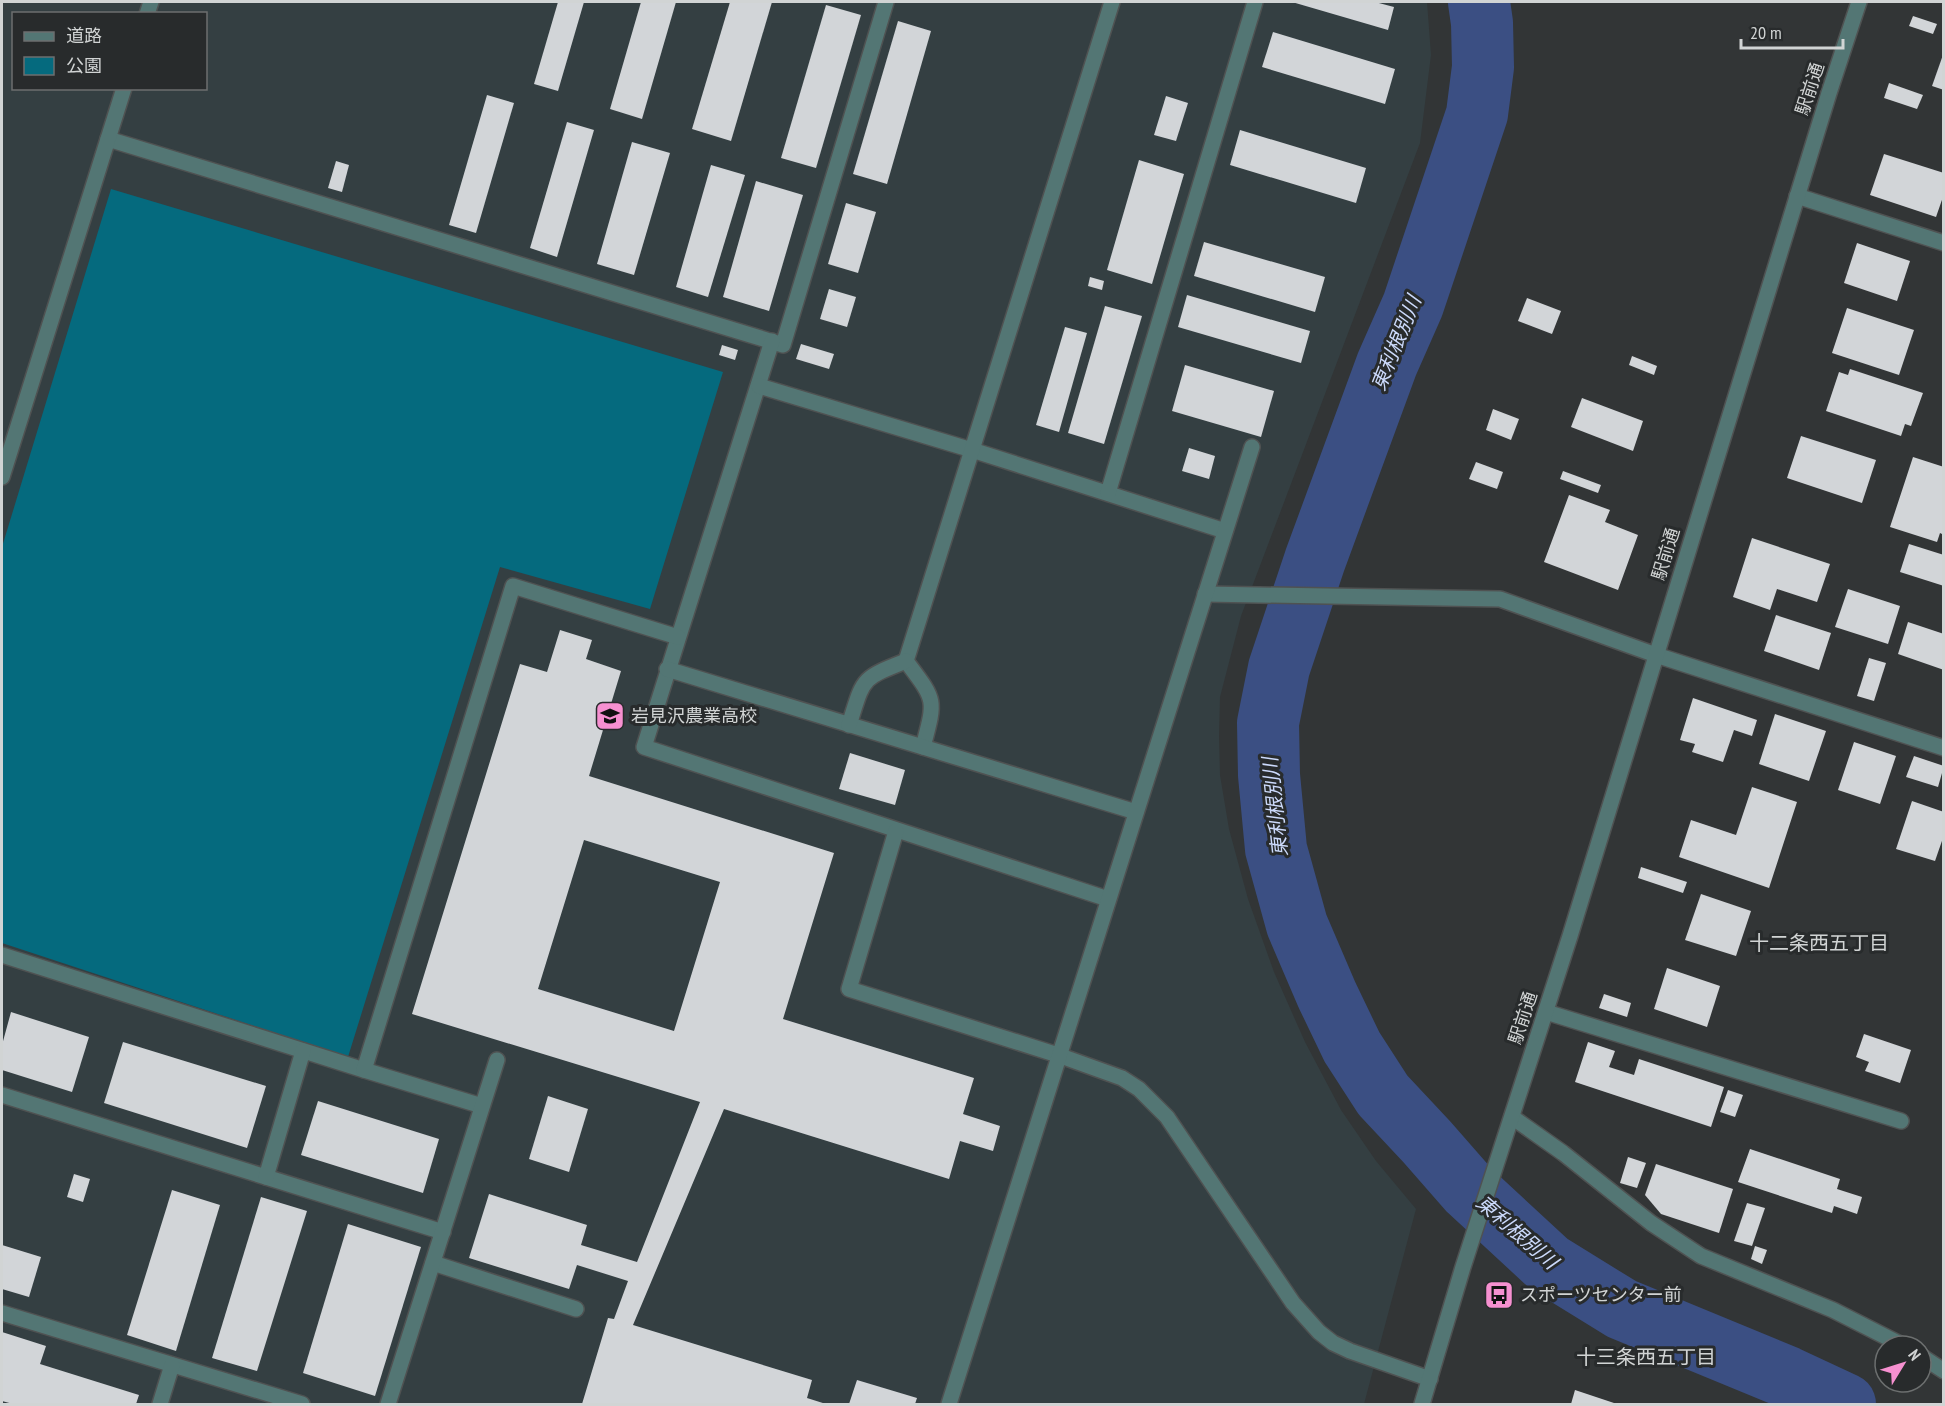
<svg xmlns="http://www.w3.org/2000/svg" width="1945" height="1406" viewBox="0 0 1945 1406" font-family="'PT Sans Narrow','Noto Sans JP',sans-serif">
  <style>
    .built { fill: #343f42; fill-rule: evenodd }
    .green { fill: #056a7e }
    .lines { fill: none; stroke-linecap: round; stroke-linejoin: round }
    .river { stroke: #3b4f83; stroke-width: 62 }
    .building { fill: #d2d5d8; fill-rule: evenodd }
    .minor-casing { stroke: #4f5252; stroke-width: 18 }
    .minor { stroke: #537674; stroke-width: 15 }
    .labels { text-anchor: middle; stroke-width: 6; stroke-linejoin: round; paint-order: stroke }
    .street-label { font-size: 18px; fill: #d1d4d4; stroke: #282b2c }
    .poi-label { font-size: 18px; fill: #d1d4d4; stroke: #282b2c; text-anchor: start }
    .water-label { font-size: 20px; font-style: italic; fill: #ccdafb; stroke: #282b2c }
    .neighbourhood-label { font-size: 20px; fill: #d1d4d4; stroke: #282b2c }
  </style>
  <rect width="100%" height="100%" fill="#323536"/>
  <path class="built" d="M2,2h1425l4,53 -11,88 -179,473 -21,81 -1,39 1,39 9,54 19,70 26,73 31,70 36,68 35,51 40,48 -52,195h-1362zM14,14h192v74h-192z"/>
  <polygon class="green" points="111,189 723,372 650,609 500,567 348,1057 2,943 2,547"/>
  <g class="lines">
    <polyline class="river" points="1479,2 1482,23 1483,67 1477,114 1413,305 1387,364 1315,560 1279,668 1268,723 1269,775 1276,849 1297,925 1327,995 1352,1047 1383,1095 1427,1142 1469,1190 1549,1264 1622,1309 1787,1377 1845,1404"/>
  </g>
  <g class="building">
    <polygon points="558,2 584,2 558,91 534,84"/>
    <polygon points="641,2 676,2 642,119 610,109"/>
    <polygon points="730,2 772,2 731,141 692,129"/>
    <polygon points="1292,2 1375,2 1394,7 1388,30"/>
    <polygon points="826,5 861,15 816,168 781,158"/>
    <polygon points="1913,16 1937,24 1933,34 1909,26"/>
    <polygon points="898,21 931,31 887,184 853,174"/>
    <polygon points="1273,32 1395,69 1385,104 1262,67"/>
    <polygon points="1944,52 1944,90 1932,86"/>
    <polygon points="1889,83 1923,95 1917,109 1884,98"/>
    <polygon points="487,95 514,103 476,233 449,225"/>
    <polygon points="1166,96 1188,103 1176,141 1154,135"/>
    <polygon points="567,122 594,130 557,257 530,248"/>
    <polygon points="1240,130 1366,168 1356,203 1230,165"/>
    <polygon points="632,142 670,153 634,275 597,264"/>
    <polygon points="1884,154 1944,173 1944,194 1936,217 1870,195"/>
    <polygon points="1139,160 1184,174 1152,284 1107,270"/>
    <polygon points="336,161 349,165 342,192 328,188"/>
    <polygon points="711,165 745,175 708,297 676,287"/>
    <polygon points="756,181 803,195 769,311 723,297"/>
    <polygon points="846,203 876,212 858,273 828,264"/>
    <polygon points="1204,242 1325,277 1315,312 1194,276"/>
    <polygon points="1857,243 1910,261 1897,301 1844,283"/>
    <polygon points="1090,277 1104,281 1102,290 1088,286"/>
    <polygon points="829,289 856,297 847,327 820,319"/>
    <polygon points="1187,295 1310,331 1301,363 1178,327"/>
    <polygon points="1527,298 1561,311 1552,334 1518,321"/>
    <polygon points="1105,306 1142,316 1104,444 1068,433"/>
    <polygon points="1847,308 1914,330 1899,375 1832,353"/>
    <polygon points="1065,327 1087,333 1059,432 1036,425"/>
    <polygon points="801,344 834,354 829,369 796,359"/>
    <polygon points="722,345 738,350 735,360 719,355"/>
    <polygon points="1632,356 1657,366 1654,375 1629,365"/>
    <polygon points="1185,365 1274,391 1261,437 1172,411"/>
    <polygon points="1850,369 1923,393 1911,426 1905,424 1901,436 1826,411 1839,372 1848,375"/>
    <polygon points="1582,398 1643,421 1633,451 1571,427"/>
    <polygon points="1493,409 1519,419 1511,440 1486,430"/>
    <polygon points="1801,436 1876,460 1862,503 1787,478"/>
    <polygon points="1189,448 1215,456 1209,479 1182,471"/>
    <polygon points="1913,457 1944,467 1944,535 1940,533 1937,542 1890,527"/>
    <polygon points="1476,462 1503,472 1497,489 1469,479"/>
    <polygon points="1563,471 1601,485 1598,493 1560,479"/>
    <polygon points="1569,495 1610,510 1605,522 1638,535 1618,590 1544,562"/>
    <polygon points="1752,538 1830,564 1817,602 1777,589 1770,610 1733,597"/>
    <polygon points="1909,544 1944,555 1944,586 1900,572"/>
    <polygon points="1848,589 1900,606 1888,644 1835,627"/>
    <polygon points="1776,615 1831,633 1819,670 1764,651"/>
    <polygon points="1908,622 1944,634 1944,670 1898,654"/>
    <path d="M560,630l32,10 -6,19 35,12 -32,105 245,77 -51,166 191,59 -11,36 37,12 -7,25 -33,-10 -11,38 -225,-70 -91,216 179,55 -5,18 19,6h-244l26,-86 6,1 14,-38 -51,-16 -8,24 -100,-31 20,-64 98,31 -6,20 56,17 63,-160 -288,-88 108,-350 27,8zM584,840l136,42 -46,149 -136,-42z"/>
    <polygon points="1869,658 1886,663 1874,701 1857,696"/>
    <polygon points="1693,698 1757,720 1752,736 1734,730 1723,762 1692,752 1695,744 1680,740"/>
    <polygon points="1775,714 1826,731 1809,781 1759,764"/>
    <polygon points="1854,742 1896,756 1880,804 1838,790"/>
    <polygon points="850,753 905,770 895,805 839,789"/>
    <polygon points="1914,756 1944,766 1938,787 1906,777"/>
    <polygon points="1752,787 1797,802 1769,888 1679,857 1691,820 1736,835"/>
    <polygon points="1912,801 1944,812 1944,835 1935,861 1896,849"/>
    <polygon points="1641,867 1687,882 1683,893 1638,878"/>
    <polygon points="1701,894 1751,911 1736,956 1685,940"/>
    <polygon points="1667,968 1720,986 1707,1027 1654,1009"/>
    <polygon points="1604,994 1631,1003 1627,1017 1599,1008"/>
    <polygon points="11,1012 89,1037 72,1092 2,1070 2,1045"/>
    <polygon points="1864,1034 1911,1050 1900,1083 1865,1071 1869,1062 1856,1057"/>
    <polygon points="123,1042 266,1086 247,1148 104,1103"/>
    <polygon points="1588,1042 1615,1051 1609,1067 1634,1075 1639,1059 1724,1087 1711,1127 1575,1082"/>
    <polygon points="1728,1090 1743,1095 1735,1117 1720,1112"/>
    <polygon points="548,1096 588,1109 569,1172 529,1159"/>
    <polygon points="318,1101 439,1139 423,1193 301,1155"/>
    <polygon points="1750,1149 1840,1179 1837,1189 1862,1197 1857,1214 1834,1206 1832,1213 1738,1182"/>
    <polygon points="1628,1157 1646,1163 1637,1188 1620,1183"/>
    <polygon points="1656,1164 1733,1189 1719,1233 1661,1214 1645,1195"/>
    <polygon points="74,1174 90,1179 83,1202 67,1197"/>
    <polygon points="172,1190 220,1205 176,1351 127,1335"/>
    <polygon points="261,1197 307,1211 257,1371 212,1358"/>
    <polygon points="1747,1203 1765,1208 1752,1246 1734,1241"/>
    <polygon points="348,1224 421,1247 375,1396 303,1373"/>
    <polygon points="2,1245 41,1257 29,1297 2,1289"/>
    <polygon points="1755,1246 1767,1250 1762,1264 1751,1259"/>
    <polygon points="2,1332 46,1346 40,1364 139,1395 136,1404 13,1404 2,1401"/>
    <polygon points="857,1380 917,1398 915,1404 849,1404"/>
    <polygon points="1575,1390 1617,1404 1571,1404"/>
  </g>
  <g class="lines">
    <g class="minor-casing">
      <g id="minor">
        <polyline points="147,14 151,2"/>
        <polyline points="108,139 783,345 886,2"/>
        <polyline points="1797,196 1944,243"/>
        <polyline points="772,341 644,747 1108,899"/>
        <polyline points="759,386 972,450 1225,531"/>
        <polyline points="2,477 124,88"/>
        <polyline points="1108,493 1255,2"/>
        <polyline points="1205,594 1500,599 1656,655 1944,748"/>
        <polyline points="906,661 1112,2"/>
        <path d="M906,661c30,40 30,37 17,86"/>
        <polyline points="667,669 1136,812"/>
        <path d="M849,725c15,-47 11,-46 57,-64"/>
        <polyline points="896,831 849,989 1058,1055 1122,1078 1139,1089 1167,1117 1293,1303 1319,1332 1333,1343 1350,1351 1430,1379"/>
        <polyline points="2,955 364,1070"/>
        <polyline points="1546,1012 1901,1121"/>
        <polyline points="2,1095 443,1232"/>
        <polyline points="482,1106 364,1070 513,586 678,637"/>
        <polyline points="1512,1117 1563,1153 1651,1223 1701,1256 1833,1310 1904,1346"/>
        <polyline points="266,1177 303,1051"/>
        <polyline points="433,1263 576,1309"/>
        <polyline points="2,1313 302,1404"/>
        <polyline points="1921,1356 1944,1371"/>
        <polyline points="160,1404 172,1365"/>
        <polyline points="388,1404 497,1060"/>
        <polyline points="949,1404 1252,447"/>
        <polyline points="1422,1404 1463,1267 1570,936 1829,93 1859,2"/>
      </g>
    </g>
    <use href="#minor" class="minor"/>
  </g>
  <defs>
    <g id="school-square" transform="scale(1.5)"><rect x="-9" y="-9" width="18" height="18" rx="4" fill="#f690d0" stroke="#282b2c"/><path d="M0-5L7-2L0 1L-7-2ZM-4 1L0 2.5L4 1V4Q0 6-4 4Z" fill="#111"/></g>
    <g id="bus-square" transform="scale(1.5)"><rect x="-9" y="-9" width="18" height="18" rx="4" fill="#f690d0" stroke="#282b2c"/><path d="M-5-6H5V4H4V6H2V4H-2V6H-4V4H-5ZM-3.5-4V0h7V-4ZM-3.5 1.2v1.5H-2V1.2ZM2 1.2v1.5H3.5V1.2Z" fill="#111"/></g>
  </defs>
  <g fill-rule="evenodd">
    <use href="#school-square" x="610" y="716"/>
    <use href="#bus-square" x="1499" y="1295"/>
  </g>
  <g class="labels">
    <g class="street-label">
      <text transform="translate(1810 89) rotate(-72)" y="6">駅前通</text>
      <text transform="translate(1666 554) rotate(-73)" y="6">駅前通</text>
      <text transform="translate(1523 1018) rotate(-72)" y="6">駅前通</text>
    </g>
    <g class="poi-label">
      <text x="631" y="722">岩見沢農業高校</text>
      <text x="1520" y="1301">スポーツセンター前</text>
    </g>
    <g class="water-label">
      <text transform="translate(1396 343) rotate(-68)" y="7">東利根別川</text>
      <text transform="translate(1275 807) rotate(-96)" y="7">東利根別川</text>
      <text transform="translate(1517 1232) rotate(41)" y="7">東利根別川</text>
    </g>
    <g class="neighbourhood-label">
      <text x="1819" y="950">十二条西五丁目</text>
      <text x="1646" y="1364">十三条西五丁目</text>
    </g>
  </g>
  <rect width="1945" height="1406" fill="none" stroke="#d1d4d4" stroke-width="6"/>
  <rect x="12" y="12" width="195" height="78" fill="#282b2c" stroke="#6c6f6f" stroke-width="1.5"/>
  <rect x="24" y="32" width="30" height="9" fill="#537674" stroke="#6c6f6f" stroke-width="1.5"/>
  <text x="66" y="42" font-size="18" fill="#d1d4d4">道路</text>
  <rect x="24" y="57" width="30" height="18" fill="#056a7e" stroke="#6c6f6f" stroke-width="1.5"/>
  <text x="66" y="72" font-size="18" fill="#d1d4d4">公園</text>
  <g transform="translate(1903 1364) rotate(52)"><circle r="28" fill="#282b2c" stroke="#6c6f6f" stroke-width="1.5"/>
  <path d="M0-4.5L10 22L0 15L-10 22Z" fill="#f690d0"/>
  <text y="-9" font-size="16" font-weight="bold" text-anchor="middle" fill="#d1d4d4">N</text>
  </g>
  <path d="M1741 39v9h102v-9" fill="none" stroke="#d1d4d4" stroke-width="3"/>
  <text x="1750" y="39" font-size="18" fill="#d1d4d4" stroke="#282b2c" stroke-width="4.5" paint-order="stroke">20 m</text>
</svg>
